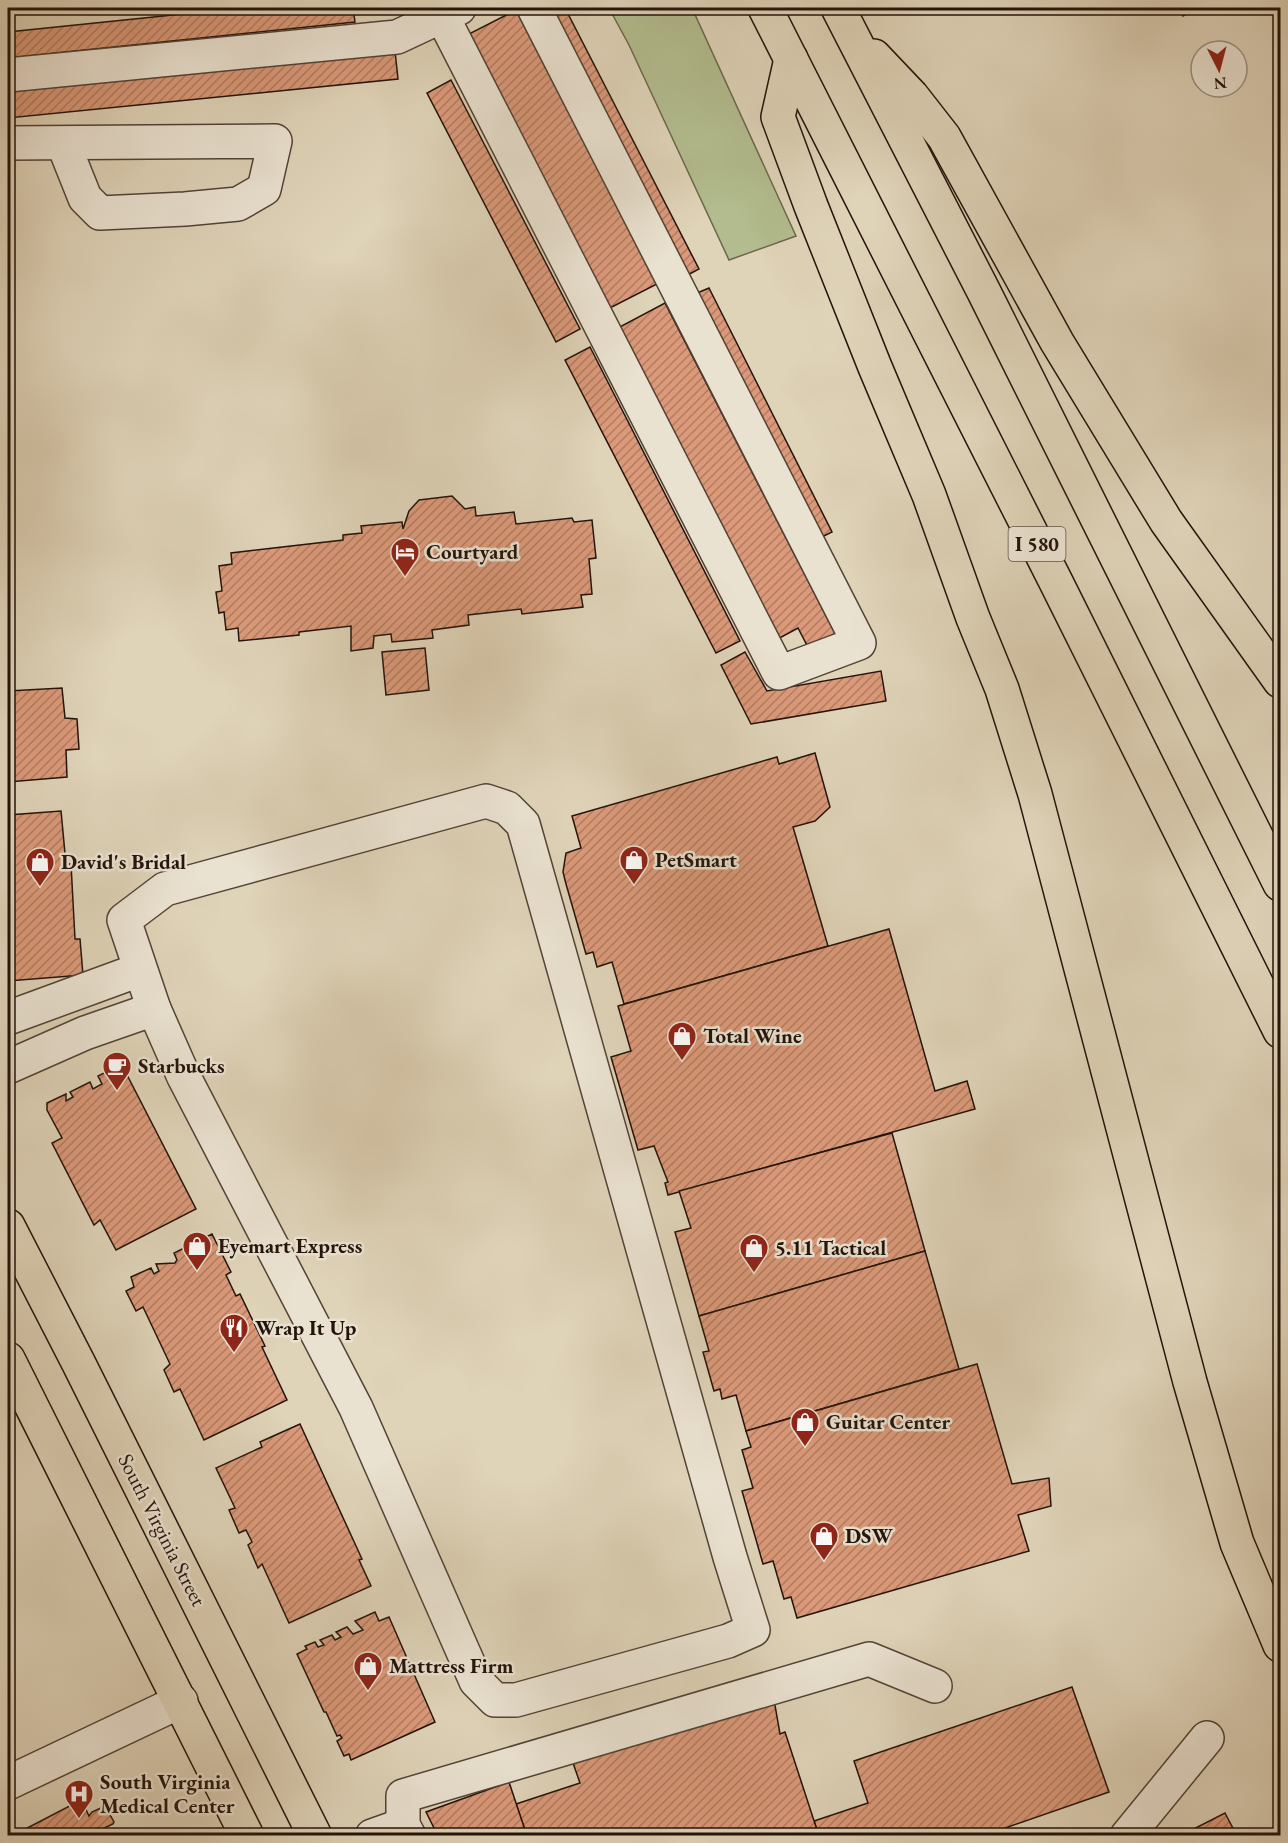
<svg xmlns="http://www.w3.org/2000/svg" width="1288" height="1843" viewBox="0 0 1288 1843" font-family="'EB Garamond',serif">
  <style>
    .green { fill: #b2bc8e; stroke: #6a684c; stroke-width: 1.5 }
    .building { fill: url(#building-hatch); stroke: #23130b; stroke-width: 1.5 }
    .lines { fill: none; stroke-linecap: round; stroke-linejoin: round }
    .minor-casing { stroke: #524336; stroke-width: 36 }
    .major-casing { stroke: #23130b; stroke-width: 36 }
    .highway-casing { stroke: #23130b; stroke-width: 36 }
    .minor { stroke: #eae2d1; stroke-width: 33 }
    .major { stroke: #dfd3b8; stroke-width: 33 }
    .highway { stroke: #dfd3b8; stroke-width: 33 }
    .labels { text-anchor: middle; stroke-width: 5; stroke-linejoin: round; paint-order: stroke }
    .shield { fill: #eae2d1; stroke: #5f5146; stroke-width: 1.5 }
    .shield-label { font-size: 20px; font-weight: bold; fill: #23130b }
    .poi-label { font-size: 21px; font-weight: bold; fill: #23130b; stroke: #eae2d1; text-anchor: start }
    .street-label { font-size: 21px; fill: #23130b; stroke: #eae2d1 }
  </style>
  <defs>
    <pattern id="building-hatch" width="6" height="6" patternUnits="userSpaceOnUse" patternTransform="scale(1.5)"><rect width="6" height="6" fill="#db9979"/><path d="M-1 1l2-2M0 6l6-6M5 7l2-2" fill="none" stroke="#b17c61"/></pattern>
  </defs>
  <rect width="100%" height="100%" fill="#dfd3b8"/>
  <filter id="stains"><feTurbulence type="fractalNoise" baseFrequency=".00333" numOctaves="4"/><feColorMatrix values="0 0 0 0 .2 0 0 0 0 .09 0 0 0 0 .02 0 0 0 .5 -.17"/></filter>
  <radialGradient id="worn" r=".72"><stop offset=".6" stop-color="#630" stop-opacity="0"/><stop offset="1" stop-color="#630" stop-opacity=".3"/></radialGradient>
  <polygon class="green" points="609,8 692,8 796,236 729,260 629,45"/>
  <g class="building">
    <polygon points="241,8 353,8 355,22 8,58 8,32"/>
    <polygon points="548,8 565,8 699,269 686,276"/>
    <polygon points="1179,8 1199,8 1183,16"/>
    <polygon points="516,10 657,284 606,310 465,36"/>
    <polygon points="395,51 398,79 8,118 8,90"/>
    <polygon points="451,80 580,329 556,342 427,93"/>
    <polygon points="709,288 832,532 818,539 695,294"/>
    <polygon points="665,303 838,639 811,653 798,628 774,641 614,330"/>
    <polygon points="590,347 740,641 716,653 565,360"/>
    <polygon points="452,496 465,509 475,507 476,516 514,512 516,524 572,518 574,522 592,520 596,558 589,559 592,594 581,595 583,607 522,614 521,609 468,615 469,625 432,630 433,638 392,642 391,634 374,636 373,648 351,651 351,626 299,632 299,635 239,641 238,628 226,630 224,612 219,613 216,592 222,591 219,566 232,564 231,553 343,540 343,535 362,533 361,526 402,522 403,529 409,511 419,500"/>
    <polygon points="425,648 429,690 386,695 382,652"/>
    <polygon points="745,652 767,691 881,671 886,701 751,724 721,665"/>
    <polygon points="62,688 65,718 77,719 79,749 66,750 67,777 8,782 8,691"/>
    <polygon points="815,753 830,807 815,821 793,827 828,946 624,1004 612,962 597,967 593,952 586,954 566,884 563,872 566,853 581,848 572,816 777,757 779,764"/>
    <polygon points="61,811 66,864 71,864 75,939 80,939 83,975 8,981 8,815"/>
    <polygon points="889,929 935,1091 967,1081 975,1109 668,1195 665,1183 668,1182 654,1146 638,1150 611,1057 631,1051 618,1006"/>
    <polygon points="116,1067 117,1077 126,1073 196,1209 116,1250 100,1220 94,1225 52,1143 62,1138 47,1110 47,1103 66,1094 66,1101 73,1097 70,1092 90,1082 93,1089 102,1084 98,1076"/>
    <polygon points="892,1133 925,1251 699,1316 675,1232 691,1228 679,1191"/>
    <polygon points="212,1234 231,1272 226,1275 236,1296 240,1294 265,1346 262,1347 287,1400 204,1440 180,1389 174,1392 164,1370 170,1364 143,1307 136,1311 126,1291 134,1287 131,1277 151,1268 154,1274 159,1271 156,1264 175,1263 177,1260 174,1253"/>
    <polygon points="925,1251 959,1369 746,1431 736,1395 722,1399 720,1389 714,1391 703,1352 709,1351 699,1316"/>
    <polygon points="977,1364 1012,1484 1049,1478 1051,1506 1018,1515 1029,1551 797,1618 791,1597 784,1599 773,1561 763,1564 742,1491 753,1488 742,1450 751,1447 746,1431"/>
    <polygon points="300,1424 362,1559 359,1560 371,1586 289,1623 262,1564 258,1568 248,1545 252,1542 246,1530 239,1533 229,1510 235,1508 216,1468 262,1447 260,1442"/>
    <polygon points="375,1612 379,1621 389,1617 435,1722 351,1760 349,1754 344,1756 337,1741 342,1738 340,1735 337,1736 326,1712 324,1712 297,1654 307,1649 305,1646 315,1642 318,1647 324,1645 320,1640 332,1635 335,1640 341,1637 336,1632 347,1627 353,1634 363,1630 355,1621"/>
    <polygon points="1072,1687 1109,1792 982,1836 819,1836 814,1821 868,1803 854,1761"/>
    <polygon points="773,1694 780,1734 785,1732 819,1836 527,1836 516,1804 580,1783 573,1763"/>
    <polygon points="509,1782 527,1836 438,1836 426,1812"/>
    <polygon points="79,1801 83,1803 89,1816 92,1812 105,1806 114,1822 113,1824 100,1830 98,1828 96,1829 97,1832 91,1836 12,1836"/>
    <polygon points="1225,1813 1237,1836 1180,1836"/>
  </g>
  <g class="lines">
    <g class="minor-casing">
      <g id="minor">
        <polyline points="438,8 779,673 859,643 534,8"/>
        <polyline points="8,75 397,37 459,8"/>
        <polyline points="8,143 275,141 264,189 238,204 185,209 100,213 85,198 63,143"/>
        <polygon points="486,801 507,808 523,824 730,1557 753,1630 728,1641 516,1700 495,1700 476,1681 356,1408 184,1077 154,1009 124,920 165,889"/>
        <polyline points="8,1018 139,970"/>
        <polyline points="8,1067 85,1033 154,1009"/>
        <polyline points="8,1783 181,1701"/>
        <polyline points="403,1825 403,1796 869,1659 935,1686"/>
        <polyline points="372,1836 403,1825 409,1836"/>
        <polyline points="1127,1836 1207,1738"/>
      </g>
    </g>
    <g class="major-casing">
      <g id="major">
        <polyline points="8,1226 78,1362 315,1836"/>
        <polyline points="8,1359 247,1836"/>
      </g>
    </g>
    <g class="highway-casing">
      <g id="highway">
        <polyline points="765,8 1056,582 1280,1031"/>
        <polyline points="838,8 984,292 1280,884"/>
        <polyline points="874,56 912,96 944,137 1057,342 1166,521 1280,681"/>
        <polyline points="791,59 778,117 811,206 875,367 929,495 973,618 1002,689 1035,794 1190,1382 1237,1543 1280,1645"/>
      </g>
    </g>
    <use href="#minor" class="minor"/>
    <use href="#major" class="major"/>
    <use href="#highway" class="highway"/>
  </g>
  <defs>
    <g id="hotel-pin" transform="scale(1.5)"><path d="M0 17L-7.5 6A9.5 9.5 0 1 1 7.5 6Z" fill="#8f2418" stroke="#eae2d1"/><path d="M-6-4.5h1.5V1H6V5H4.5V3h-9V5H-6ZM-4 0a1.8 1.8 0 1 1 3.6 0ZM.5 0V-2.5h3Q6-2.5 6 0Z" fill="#fff"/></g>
    <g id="shop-pin" transform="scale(1.5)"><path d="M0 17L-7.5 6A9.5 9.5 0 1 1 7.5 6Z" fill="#8f2418" stroke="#eae2d1"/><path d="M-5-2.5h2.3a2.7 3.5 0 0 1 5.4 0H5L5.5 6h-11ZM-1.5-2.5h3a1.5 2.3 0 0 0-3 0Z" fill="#fff"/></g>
    <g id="cafe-pin" transform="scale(1.5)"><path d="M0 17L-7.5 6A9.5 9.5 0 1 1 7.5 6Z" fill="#8f2418" stroke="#eae2d1"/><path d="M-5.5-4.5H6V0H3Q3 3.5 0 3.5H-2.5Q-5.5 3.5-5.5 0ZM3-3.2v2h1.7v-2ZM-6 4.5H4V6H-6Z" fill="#fff"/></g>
    <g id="restaurant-pin" transform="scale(1.5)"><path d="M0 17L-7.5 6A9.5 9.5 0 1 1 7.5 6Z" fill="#8f2418" stroke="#eae2d1"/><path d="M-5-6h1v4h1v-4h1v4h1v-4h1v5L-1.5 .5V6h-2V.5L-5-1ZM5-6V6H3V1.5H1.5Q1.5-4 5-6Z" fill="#fff"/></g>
    <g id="hospital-pin" transform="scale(1.5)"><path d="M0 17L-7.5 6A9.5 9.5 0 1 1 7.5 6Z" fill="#8f2418" stroke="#eae2d1"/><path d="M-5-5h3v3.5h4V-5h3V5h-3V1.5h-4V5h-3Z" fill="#fff"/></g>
  </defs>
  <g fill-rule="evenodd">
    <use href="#hotel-pin" x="405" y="552"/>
    <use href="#shop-pin" x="634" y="860"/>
    <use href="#shop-pin" x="40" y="862"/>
    <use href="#shop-pin" x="682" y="1036"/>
    <use href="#cafe-pin" x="117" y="1066"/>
    <use href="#shop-pin" x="197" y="1246"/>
    <use href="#shop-pin" x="754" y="1248"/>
    <use href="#restaurant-pin" x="234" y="1328"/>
    <use href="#shop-pin" x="805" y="1422"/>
    <use href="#shop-pin" x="824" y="1536"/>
    <use href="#shop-pin" x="368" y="1666"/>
    <use href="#hospital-pin" x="79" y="1794"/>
  </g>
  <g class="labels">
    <rect class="shield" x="1008.5" y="527" width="57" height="34" rx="4.5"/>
    <g class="shield-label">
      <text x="1037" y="551">I 580</text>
    </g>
    <g class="poi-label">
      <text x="426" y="559">Courtyard</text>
      <text x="655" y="867">PetSmart</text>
      <text x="61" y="869">David's Bridal</text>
      <text x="703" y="1043">Total Wine</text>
      <text x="138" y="1073">Starbucks</text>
      <text x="218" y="1253">Eyemart Express</text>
      <text x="775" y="1255">5.11 Tactical</text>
      <text x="255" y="1335">Wrap It Up</text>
      <text x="826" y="1429">Guitar Center</text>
      <text x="845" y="1543">DSW</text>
      <text x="389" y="1673">Mattress Firm</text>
      <text x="100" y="1789">South Virginia<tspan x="100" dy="24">Medical Center</tspan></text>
    </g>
    <g class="street-label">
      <text transform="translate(162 1530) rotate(63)" y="7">South Virginia Street</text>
    </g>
  </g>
  <rect width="1288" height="1843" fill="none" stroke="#dfd3b8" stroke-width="30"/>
  <rect x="9" y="9" width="1270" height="1825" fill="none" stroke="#23130b" stroke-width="3"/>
  <rect x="15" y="15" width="1258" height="1813" fill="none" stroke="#23130b" stroke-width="1.5"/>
  <g transform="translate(1219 69) rotate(174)"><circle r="28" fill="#eae2d1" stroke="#9a8f82" stroke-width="1.5"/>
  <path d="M0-4.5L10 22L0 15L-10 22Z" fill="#8f2418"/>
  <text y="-9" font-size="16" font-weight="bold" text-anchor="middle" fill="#23130b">N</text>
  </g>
  <rect width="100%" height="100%" filter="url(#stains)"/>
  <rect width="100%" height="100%" fill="url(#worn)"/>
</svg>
